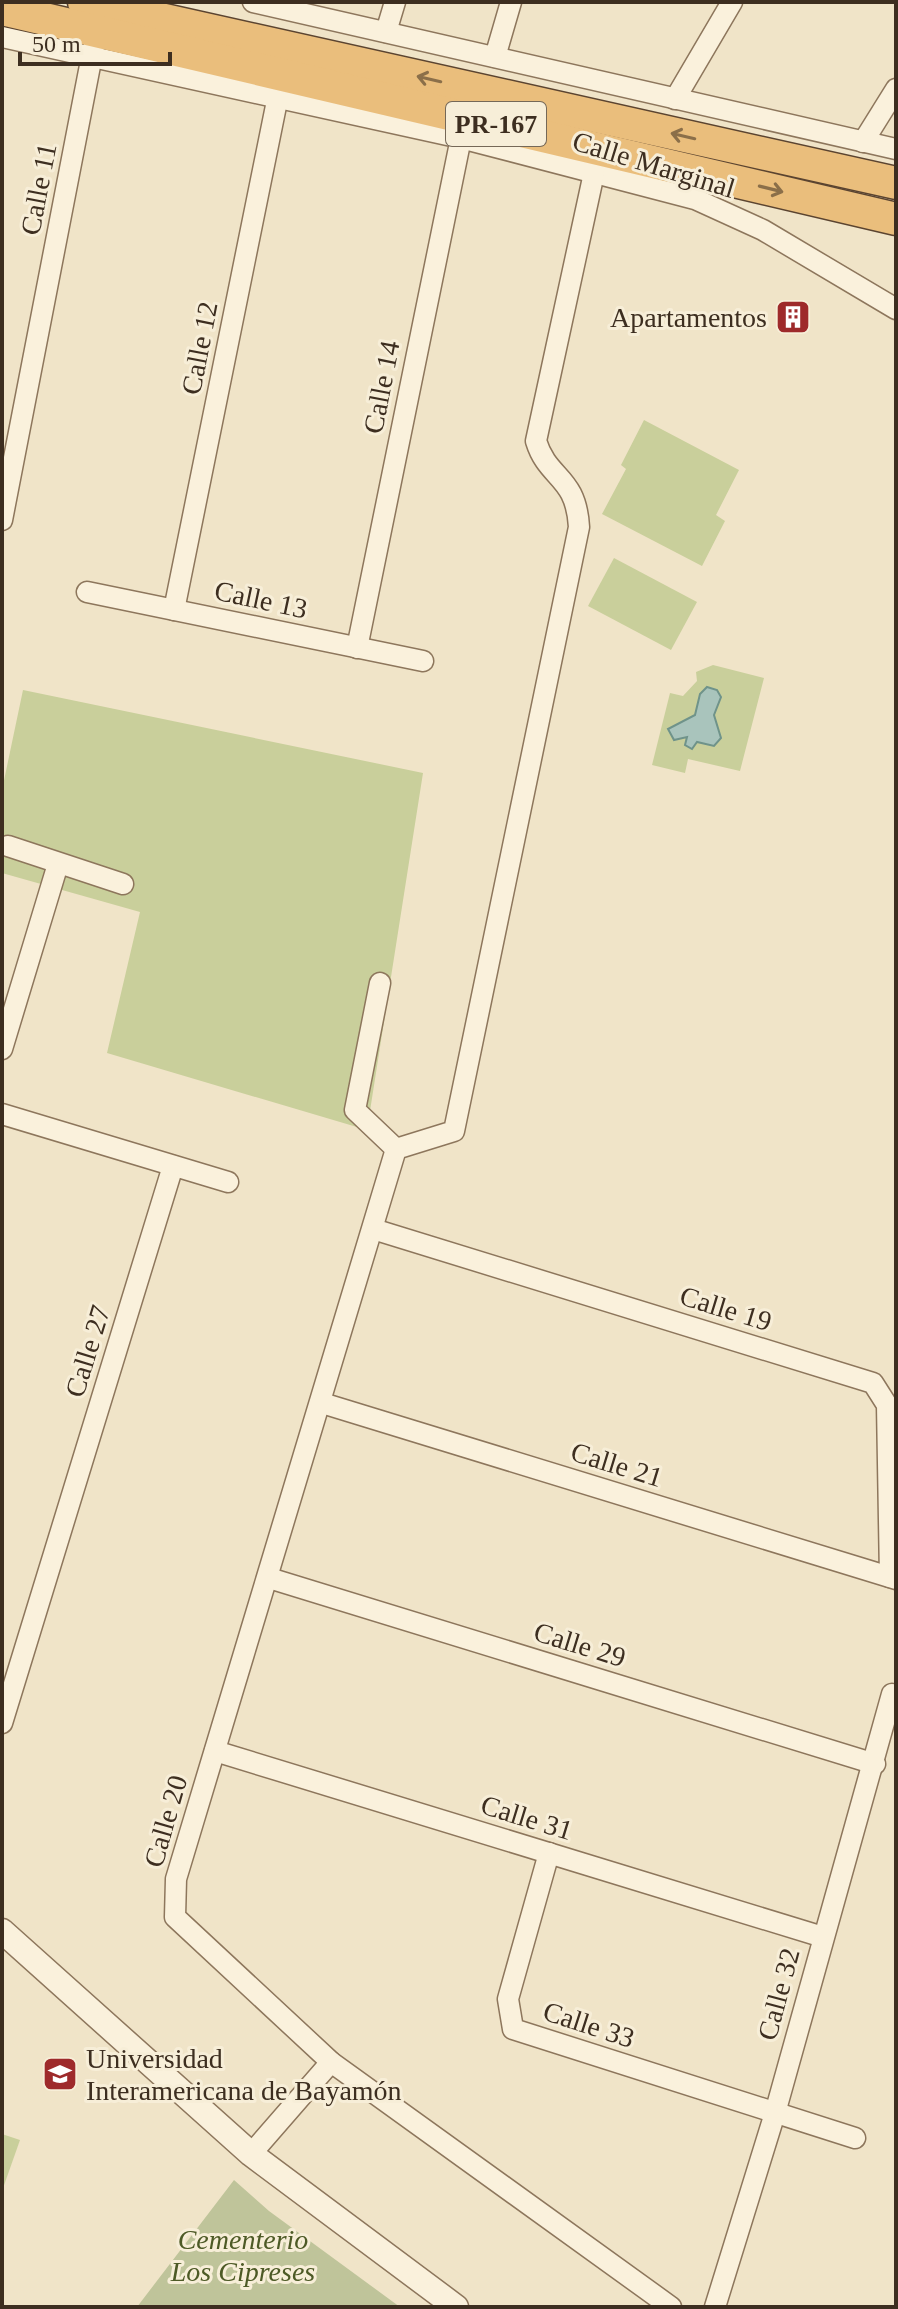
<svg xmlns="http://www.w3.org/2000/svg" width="898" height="2309" viewBox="0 0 898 2309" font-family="'Times New Roman',serif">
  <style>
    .green { fill: #c9cf9b }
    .cemetery { fill: #bfc49a }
    .water { fill: #a9c4bc; stroke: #6f938a; stroke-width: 2 }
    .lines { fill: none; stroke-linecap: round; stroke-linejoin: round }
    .minor-casing { stroke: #8d765c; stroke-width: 23 }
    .tertiary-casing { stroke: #8d765c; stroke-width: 27 }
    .trunk-casing { stroke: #5b4430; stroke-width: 35 }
    .minor { stroke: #faf1dc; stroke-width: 20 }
    .tertiary { stroke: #faf1dc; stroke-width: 24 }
    .trunk { stroke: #eabe7c; stroke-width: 32 }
    .oneway { stroke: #8b6f49 }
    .labels { text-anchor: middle; stroke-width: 6; stroke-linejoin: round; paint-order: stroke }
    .shield { fill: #f7eed8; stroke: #756857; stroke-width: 2 }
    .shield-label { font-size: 26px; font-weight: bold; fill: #3d2e20 }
    .street-label { font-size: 28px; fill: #3d2e20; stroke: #f7eed8 }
    .poi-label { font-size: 28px; fill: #3d2e20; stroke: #f7eed8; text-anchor: end }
    .park-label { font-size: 28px; font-style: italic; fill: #4d5a26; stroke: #f7eed8 }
  </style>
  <rect width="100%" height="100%" fill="#f0e4c8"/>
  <g class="green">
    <polygon points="644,420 739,470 716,515 725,521 702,566 602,514 626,469 621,465"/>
    <polygon points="614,558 697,602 671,650 588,606"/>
    <polygon points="713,665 764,678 740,771 688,759 685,773 652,765 670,693 683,696 697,681 696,672"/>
    <polygon points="23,690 423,773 367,1130 107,1053 140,912 2,873 2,790"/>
    <polygon points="2,2134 20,2140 2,2191"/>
  </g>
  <polygon class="cemetery" points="234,2180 269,2211 400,2307 137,2307"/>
  <polygon class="water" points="707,687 717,690 721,697 714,715 721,738 714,746 697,742 692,749 685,745 687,737 674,740 668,729 695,715 700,694"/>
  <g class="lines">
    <g class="minor-casing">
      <g id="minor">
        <polyline points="253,2 896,149"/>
        <polyline points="386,32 395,2"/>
        <polyline points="2,37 461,138 695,199 763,230 896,309"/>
        <polyline points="495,57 511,2"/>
        <polyline points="675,99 732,2"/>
        <polyline points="863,142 896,89"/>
        <path d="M594,173l-58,268c12,39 40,34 43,86l-125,604 -58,18 -220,730 -1,38 156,145 340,245"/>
        <polyline points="2,520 94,45"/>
        <polyline points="87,592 423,661"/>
        <polyline points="174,610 278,96"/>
        <polyline points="357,648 461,138"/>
        <polyline points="8,846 123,884"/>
        <polyline points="380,983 355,1110 396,1149"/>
        <polyline points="2,1049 58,864"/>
        <polyline points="2,1114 228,1182"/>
        <polyline points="373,1229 873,1383 887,1405 890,1577"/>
        <polyline points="322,1403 896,1579"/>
        <polyline points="269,1578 875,1764"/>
        <polyline points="2,1723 173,1166"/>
        <polyline points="215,1751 823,1937"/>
        <polyline points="549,1853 508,1999 513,2029 855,2138"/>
        <polyline points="251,2154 331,2062"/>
        <polyline points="715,2307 775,2113 892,1694"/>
      </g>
    </g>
    <g class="tertiary-casing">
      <polyline id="tertiary" points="2,1931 251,2154 456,2307"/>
    </g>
    <g class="trunk-casing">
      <g id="trunk">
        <polyline points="84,2 896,183"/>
        <polyline points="2,9 896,219"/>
      </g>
    </g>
    <use href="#minor" class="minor"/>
    <use href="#tertiary" class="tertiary"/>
    <use href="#trunk" class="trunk"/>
  </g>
  <defs><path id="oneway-shaft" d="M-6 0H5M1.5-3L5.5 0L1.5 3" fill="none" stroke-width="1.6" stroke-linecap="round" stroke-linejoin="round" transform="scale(2)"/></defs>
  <g class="oneway">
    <use href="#oneway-shaft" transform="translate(429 79) rotate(-167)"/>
    <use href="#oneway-shaft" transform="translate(683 136) rotate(-167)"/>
    <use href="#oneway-shaft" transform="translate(771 189) rotate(14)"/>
  </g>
  <defs>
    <g id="building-square" transform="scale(1.8)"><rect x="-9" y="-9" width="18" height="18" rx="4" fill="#9e2a2b" stroke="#f7eed8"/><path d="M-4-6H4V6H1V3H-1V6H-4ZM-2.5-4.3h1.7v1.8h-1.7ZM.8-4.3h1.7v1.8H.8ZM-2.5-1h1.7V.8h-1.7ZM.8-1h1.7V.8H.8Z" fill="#fff"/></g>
    <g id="university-square" transform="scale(1.8)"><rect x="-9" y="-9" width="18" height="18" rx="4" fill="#9e2a2b" stroke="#f7eed8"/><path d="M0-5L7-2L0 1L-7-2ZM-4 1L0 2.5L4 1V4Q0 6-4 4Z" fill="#fff"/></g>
  </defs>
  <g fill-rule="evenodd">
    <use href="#building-square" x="793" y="317"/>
    <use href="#university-square" x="60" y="2074"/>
  </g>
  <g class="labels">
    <rect class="shield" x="446" y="102" width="100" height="44" rx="6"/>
    <g class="shield-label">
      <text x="496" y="133">PR-167</text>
    </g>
    <g class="street-label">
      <text transform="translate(654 164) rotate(17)" y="10">Calle Marginal</text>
      <text transform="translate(38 189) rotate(-79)" y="10">Calle 11</text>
      <text transform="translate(199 348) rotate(-79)" y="10">Calle 12</text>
      <text transform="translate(381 387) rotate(-79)" y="10">Calle 14</text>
      <text transform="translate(261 599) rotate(12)" y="10">Calle 13</text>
      <text transform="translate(726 1308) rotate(17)" y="10">Calle 19</text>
      <text transform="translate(87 1351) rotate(-73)" y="10">Calle 27</text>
      <text transform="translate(617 1464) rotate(17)" y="10">Calle 21</text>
      <text transform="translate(580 1644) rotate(17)" y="10">Calle 29</text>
      <text transform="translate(527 1817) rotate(17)" y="10">Calle 31</text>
      <text transform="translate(165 1821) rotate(-74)" y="10">Calle 20</text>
      <text transform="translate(778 1994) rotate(-75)" y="10">Calle 32</text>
      <text transform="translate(589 2024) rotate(18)" y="10">Calle 33</text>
    </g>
    <g class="poi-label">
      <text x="767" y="327">Apartamentos</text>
      <text x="86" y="2068" text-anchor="start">Universidad<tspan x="86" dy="32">Interamericana de Bayamón</tspan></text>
    </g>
    <g class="park-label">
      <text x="243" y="2249">Cementerio<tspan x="243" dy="32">Los Cipreses</tspan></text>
    </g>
  </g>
  <rect width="898" height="2309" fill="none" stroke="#3d2e20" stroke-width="8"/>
  <path d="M20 52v12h150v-12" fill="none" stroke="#3d2e20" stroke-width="4"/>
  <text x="32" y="52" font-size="24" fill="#3d2e20" stroke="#f7eed8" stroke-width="6" paint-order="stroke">50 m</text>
</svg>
